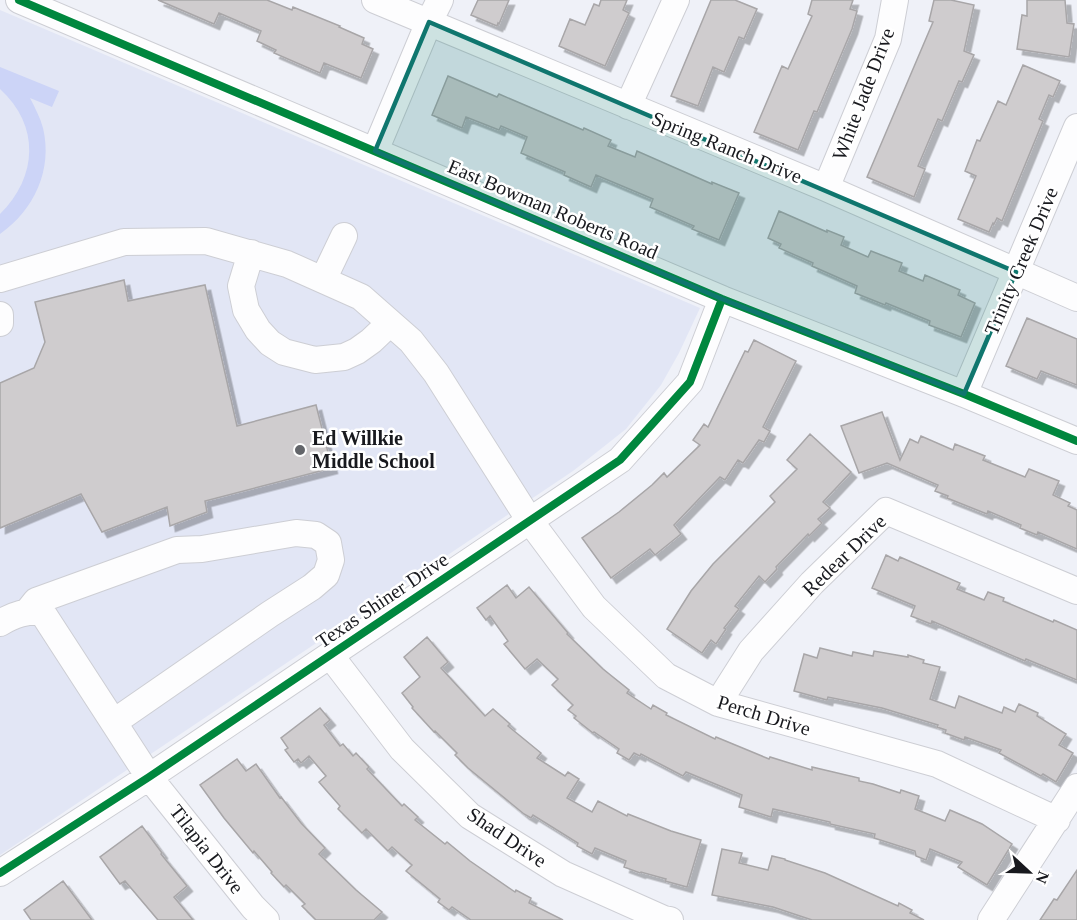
<svg xmlns="http://www.w3.org/2000/svg" width="1077" height="920" font-family="Georgia,serif">
<style>
.built{fill:#e2e6f5}
.green{fill:#ccd4f7}
.building{fill:#cfccce;stroke:#a8a6a8;stroke-width:1.5;filter:url(#shadow)}
.lines{fill:none;stroke-linecap:round;stroke-linejoin:round}
.minor-casing{stroke:#cdced4;stroke-width:28}
.minor{stroke:#fdfdfe;stroke-width:26}
.cycleway-casing{stroke:#fff;stroke-width:11}
.cycleway{stroke:#00873e;stroke-width:8}
.marked{fill:#0f766e;fill-opacity:0.2;stroke:#0f766e;stroke-width:4.5;stroke-linejoin:round}
.poi-dot{fill:#63656a;stroke:#fff;stroke-width:2}
.labels{text-anchor:middle;stroke-width:5;stroke-linejoin:round;paint-order:stroke}
.street-label{font-size:20px;fill:#18191e;stroke:#fff}
.poi-label{font-size:20px;font-weight:bold;fill:#18191e;stroke:#fff;text-anchor:start}
</style>
<defs>
<filter id="shadow"><feDropShadow dx="5.5" dy="5.5" stdDeviation="0" flood-color="#0004"/></filter>
</defs>
<rect width="100%" height="100%" fill="#eff1f8"/>
<path class="built" d="M0 10 700 308 679 353 661 385 626 429 573 471 0 855Z"/>
<path class="green" d="M0 67 59 91 52 107 30 98C35 108 40 117 43 128 53 170 34 210 0 234V214C38 177 40 125 0 89Z"/>
<path class="building" d="M158 0H267L292 10 293 7 340 26 339 27 364 38 362 44 373 49 361 78 324 63 320 73 274 53 276 50 257 41 261 31 219 13 214 24Z
M478 0H509L499 24 498 23 497 26 471 15Z
M601 0H627L623 10 629 13 605 66 559 46 570 19 585 25 594 4 599 6Z
M711 0H735L757 9 744 39 739 37 724 72 713 67 698 106 671 96Z
M812 0H853L850 9 857 11 852 29 817 112 814 111 798 150 754 132 782 66 788 69 812 16 808 14Z
M934 0H951L974 5 964 51 974 55 962 82 959 81 942 121 938 119 918 166 925 169 914 197 867 177 933 22 929 21Z
M1027 0H1065L1067 23 1074 24 1069 57 1017 49 1022 15 1027 16Z
M1023 65 1060 81 1053 97 1049 95 1039 119 1043 121 1002 221 997 218 994 224 993 223 989 232 958 219 976 176 965 171 977 140 980 141 998 101 1006 105Z
M448 76 497 97 499 94 583 130 584 128 611 140 608 146 635 157 637 151 712 184V182L739 193 719 240 692 229 694 226 650 207 653 199 596 175 591 187 564 175 565 172 521 153 527 137 501 126 499 130 466 117 462 128 432 115Z
M779 211 827 232V230L844 237 841 245 868 257 871 251 902 263 899 271 923 281 925 275 960 290 958 295 975 303 961 337 929 325 930 321 886 303 885 305 855 293 857 286 812 266 813 263 779 248 781 244 768 238Z
M124 280 128 301 205 285 237 426 316 405 332 468 205 501 207 512 170 526 167 507 102 532 81 494 0 528V383L34 368 45 342 35 302Z
M1027 318 1077 339V385L1041 371 1037 379 1006 366Z
M754 340 796 361 763 427 770 431 764 442 759 440 743 463 738 460 725 480 720 477 674 525 681 534 655 555 650 549 611 578 582 538 619 512 652 485 664 473 667 477 700 445 693 440 704 424 708 427 745 351 748 352Z
M882 412 900 460 910 439 918 443 921 436 953 450 955 444 985 456 983 460 1025 477 1029 469 1059 481 1053 495 1070 503 1068 506 1077 510V549L1038 532 1037 535 1020 528 1021 525 988 511 987 514 947 498 948 496 935 491 938 485 887 463 859 473 841 426Z
M810 434 851 472 823 502 830 508 818 519 822 523 809 536 808 534 776 567 777 569 765 582 759 576 735 606 739 609 724 628 726 629 716 644 711 640 702 653 667 629 691 591 713 564 775 502 770 496 797 469 787 460Z
M886 555 898 561 900 557 960 583 957 589 984 600 988 592 1004 598 1003 601 1053 622 1054 620 1077 630V680L1026 659 1025 661 932 621 931 624 911 616 915 606 872 588Z
M507 585 516 598 529 587 568 633 567 634 603 669 629 690 627 693 651 709 653 705 667 713 666 715 715 739 716 737 769 759 770 757 812 770V767L829 771 859 778V781L873 784 900 793 901 790 919 796 915 809 945 821 950 810 982 824 1012 844 987 885 958 867 962 862 930 849 926 860 916 856 915 851 874 838 875 834 830 824V822L773 809 771 817 739 807 742 795 686 772 683 776 641 754 640 756 634 753 629 760 617 753 619 749 594 732 593 733 574 718 576 716 568 710 573 705 552 685 558 679 537 659 525 669 504 644 508 641 490 616 486 620 477 608Z
M427 637 448 662 441 668 485 716 493 709 510 724 508 726 541 753 537 758 565 776 568 772 579 779 567 798 592 812 598 801 627 816 628 814 671 831 701 840 687 887 665 881 666 879 641 872 640 873 624 867 626 861 595 848 592 854 577 846 578 843 533 815 531 818 524 814 468 768 455 755 457 753 435 731 434 732 412 708 413 707 402 693 420 677 404 657Z
M820 648 852 656 853 652 873 656 874 651 908 657V655L924 660 923 663 940 667 930 699 955 708 959 696 1002 713 1004 707 1015 712 1019 704 1038 713 1037 716 1066 734 1059 745 1073 753 1056 782 1043 774 1041 776 999 753 1001 750 965 737 964 740 945 733 946 730 937 727 938 725 882 708 828 697 827 700 794 691 804 654 817 658Z
M320 708 330 720 324 725 340 746 343 744 353 756 356 753 369 767 367 769 402 806 404 804 418 817 415 820 445 844 447 842 470 861 515 892 516 890 531 898 529 903 563 920H471L452 907 449 910 438 902 440 899 406 871 412 865 392 847 388 851 366 829 362 833 338 809 340 806 319 782 326 776 309 756 301 763 298 759 294 762 285 750 288 748 281 738Z
M237 759 246 771 256 764 280 798 281 797 301 823 325 848 319 854 356 890 382 912 374 920H316L302 906 305 904 286 885 284 887 271 873 272 872 254 851 253 853 224 818 200 785Z
M142 826 162 853 161 854 187 886 174 897 193 920H158L125 881 120 884 100 857Z
M722 849 742 853 739 863 768 870 772 856 785 859V860L825 873 898 906 899 903 912 910 910 913 924 920H812L773 907 712 895Z
M1077 870V920H1040L1054 899 1057 900Z
M63 881 92 920H31L24 910Z"/>
<g class="lines">
<g class="minor-casing">
<path id="minor" d="M19 0 722 299 964 394 1077 441
M375 0 826 188 1077 298
M628 106 676 0
M375 151 429 22 440 0
M826 188 888 39 895 0
M251 253 241 286 246 310 258 330 270 343 284 352 315 360 344 357 357 351 371 341 390 323
M0 279 124 242 206 241 287 264 361 297 411 341 436 373 530 521 594 607 666 676 718 703 937 764 1057 820
M323 280 344 236
M0 315V323
M964 394 1077 127
M28 611 36 601 177 550 202 549 296 533 316 535 328 543 331 560 326 575 312 587 270 614 114 722
M0 623C15 614 26 611 42 612L149 777 253 907 266 920
M330 655 402 749 470 816 563 874 664 919 670 920
M718 703 751 651 812 583 886 511 1077 591
M0 873 149 777 620 460 690 382 722 299
M991 920 1077 787"/>
</g>
<use href="#minor" class="minor"/>
<g class="cycleway-casing">
<path id="cycleway" d="M19 0 722 299 964 394 1077 441
M0 873 149 777 620 460 690 382 722 299"/>
</g>
<use href="#cycleway" class="cycleway"/>
</g>
<path class="marked" d="M429 22 1016 272 964 394 722 299 375 151Z"/>
<circle class="poi-dot" cx="300" cy="450" r="6"/>
<g class="labels">
<g class="street-label">
<text transform="translate(863 94) rotate(-69)" y="7">White Jade Drive</text>
<text transform="translate(727 147) rotate(22)" y="7">Spring Ranch Drive</text>
<text transform="translate(553 209) rotate(23)" y="7">East Bowman Roberts Road</text>
<text transform="translate(1021 261) rotate(-67)" y="7">Trinity Creek Drive</text>
<text transform="translate(844 555) rotate(-44)" y="7">Redear Drive</text>
<text transform="translate(382 600) rotate(-34)" y="7">Texas Shiner Drive</text>
<text transform="translate(764 715) rotate(17)" y="7">Perch Drive</text>
<text transform="translate(507 837) rotate(34)" y="7">Shad Drive</text>
<text transform="translate(207 849) rotate(52)" y="7">Tilapia Drive</text>
</g>
<g class="poi-label">
<text x="312" y="445">Ed Willkie<tspan x="312" dy="23">Middle School</tspan></text>
</g>
</g>
<g transform="translate(1029 872) rotate(112)" stroke="#ffffff" stroke-width="4.5" paint-order="stroke">
<path d="M0-4.5L10 22L0 15L-10 22Z" fill="#18191e"/>
<text y="-9" font-size="16" font-weight="bold" text-anchor="middle" fill="#18191e">N</text>
</g>
</svg>
